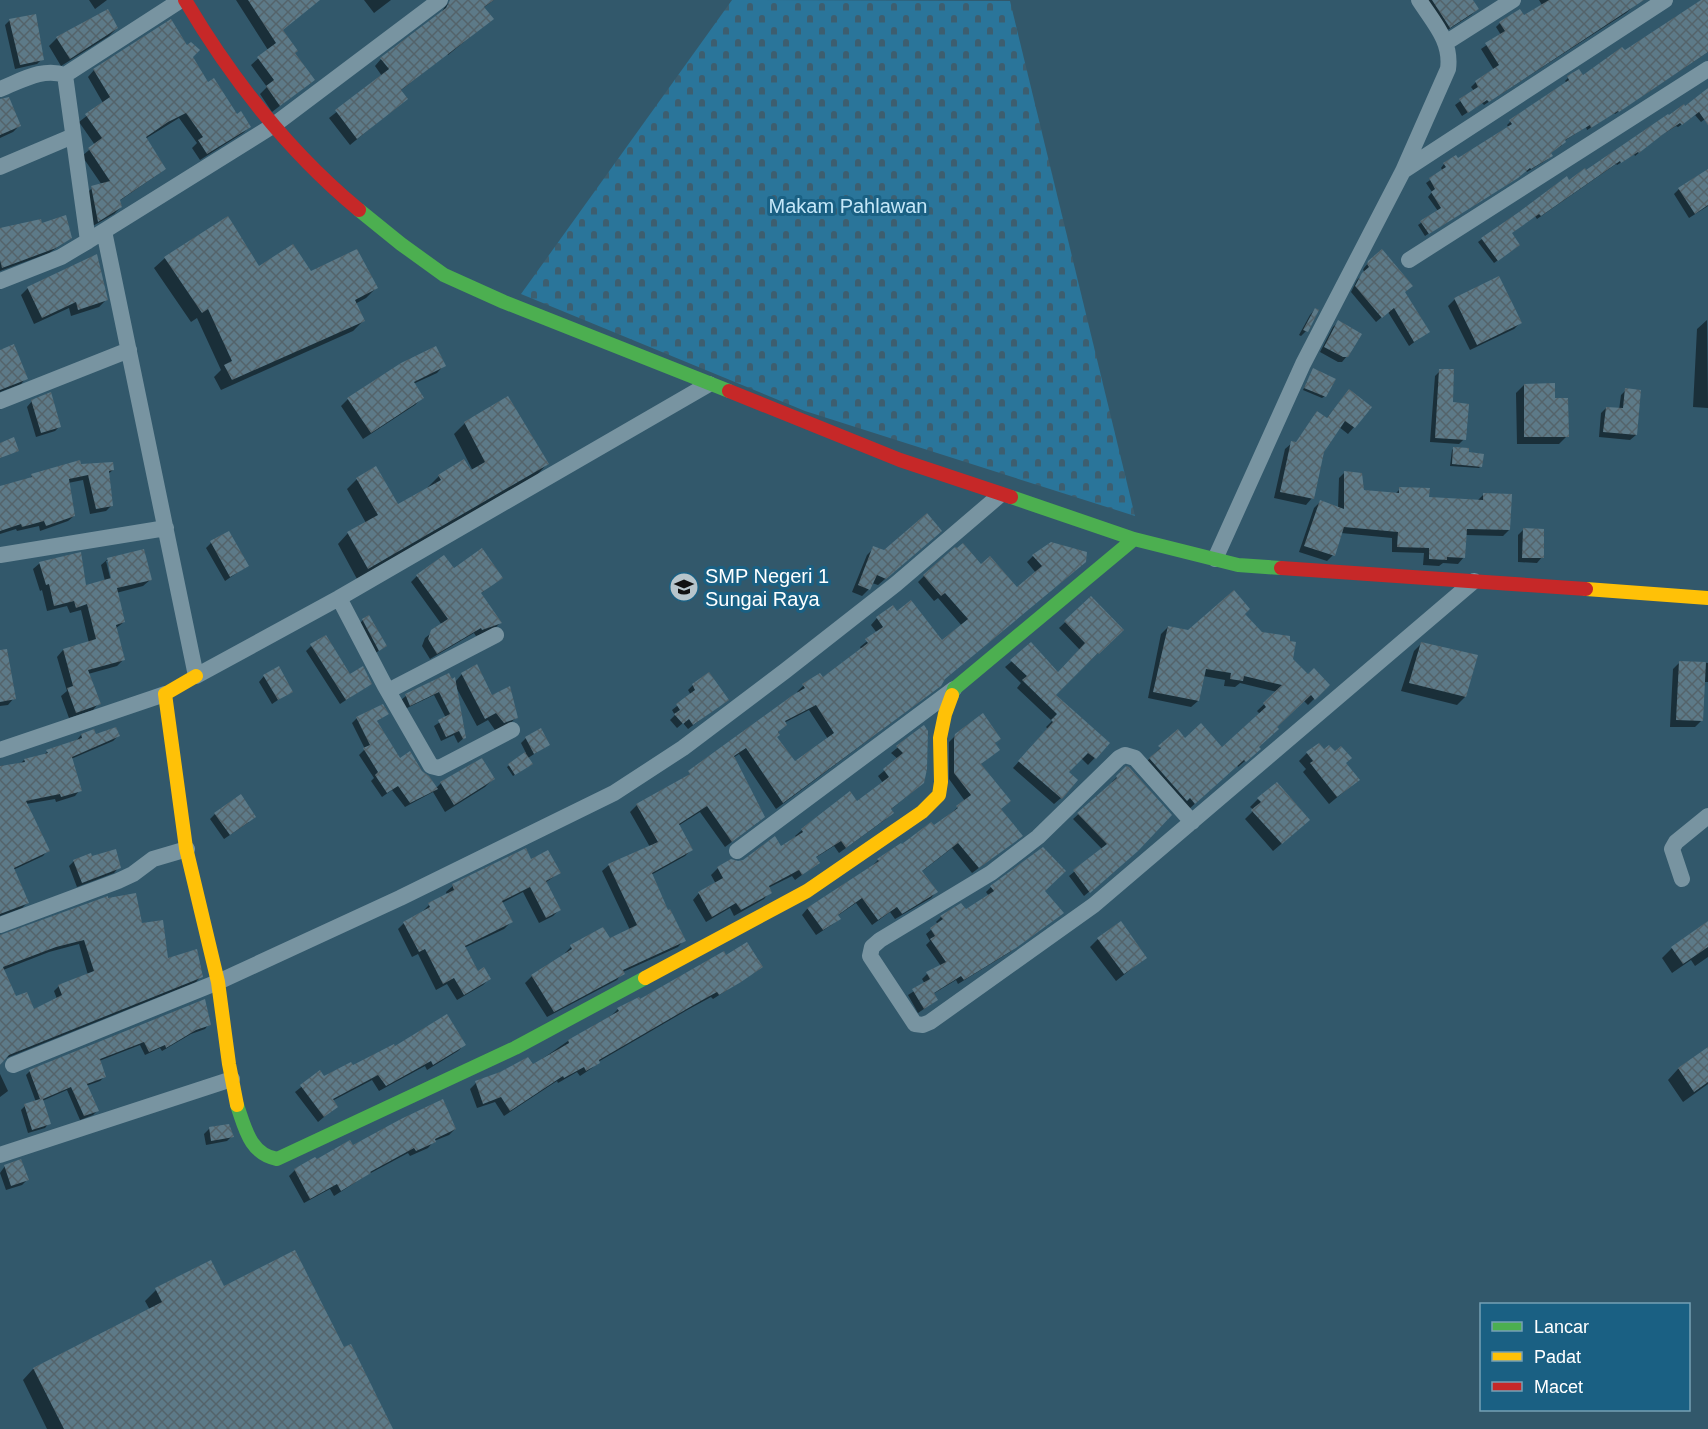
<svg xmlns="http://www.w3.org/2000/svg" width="1708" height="1429" font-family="Helvetica,sans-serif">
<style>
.cemetery{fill:url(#cemetery-stones)}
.shadow{fill:#0007;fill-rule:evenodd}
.building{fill:url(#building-cross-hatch);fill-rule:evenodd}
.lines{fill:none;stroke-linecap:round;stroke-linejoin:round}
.street{stroke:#7894a1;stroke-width:16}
.fast{stroke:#4caf50;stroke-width:14}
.slow{stroke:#ffc107;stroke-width:14}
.jam{stroke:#c62828;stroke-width:14}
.labels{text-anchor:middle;stroke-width:6;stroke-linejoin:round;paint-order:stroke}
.park-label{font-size:20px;fill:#c4e7f8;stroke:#1a6083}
.poi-label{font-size:20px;fill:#fff;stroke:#1a6083;text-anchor:start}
</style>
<defs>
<pattern id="cemetery-stones" width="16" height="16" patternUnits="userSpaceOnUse" patternTransform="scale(1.5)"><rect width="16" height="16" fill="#2a759a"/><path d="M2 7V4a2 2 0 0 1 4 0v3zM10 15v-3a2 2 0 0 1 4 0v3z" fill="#3d5e6f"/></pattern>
<pattern id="building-cross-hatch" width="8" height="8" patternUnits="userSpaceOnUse" patternTransform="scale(1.5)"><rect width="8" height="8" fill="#5d7a88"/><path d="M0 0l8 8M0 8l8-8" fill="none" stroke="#54636a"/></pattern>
</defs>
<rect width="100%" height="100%" fill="#32586b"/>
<path class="cemetery" d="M732 0 1010 1 1135 516 805 411 521 294Z"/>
<path class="shadow" d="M89 0H107L95 9Z
M236 0H310L282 30 294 53 313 80 272 112 260 94 267 87 251 65 268 50Z
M364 0H391L374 13Z
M451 0H494L483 8 492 19 448 55 447 54 400 91 406 99 350 145 329 118 382 76 375 66 381 59 441 14 444 8Z
M1421 0H1472L1477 9 1471 15 1443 33Z
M1539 0H1641L1626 13 1484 105 1482 103 1462 116 1455 105 1474 91 1471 87 1476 82 1494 70 1481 49 1501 35 1496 27 1500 23 1523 17 1542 5Z
M1702 0H1708V52L1615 114 1614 113 1587 130 1586 127 1564 141 1561 146 1549 153 1548 159 1527 172 1526 170 1425 236 1418 225 1438 211 1428 197 1432 192 1426 183 1443 171 1441 168 1444 164 1457 160 1509 128 1507 125 1510 122 1567 83 1565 81 1568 78 1583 77 1624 52Z
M10 20 42 59 37 64 15 69 5 25Z
M117 28 109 36 61 66 49 46 57 38Z
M191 57 207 84 249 127 243 133 200 160 192 148 197 143 179 118 145 139 164 169 157 175 119 201 121 207 114 214 91 227 85 195 92 188 102 185 82 156 95 145 79 122 103 103 88 77 94 70Z
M1708 91V117L1701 122 1695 115 1678 127 1676 126 1657 138 1635 156 1634 154 1617 165 1616 164 1537 219 1535 216 1510 234 1515 248 1494 263 1478 242 1482 239Z
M0 100 19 126 13 132 0 138Z
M1708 179V206L1689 218 1674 194 1679 189Z
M41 224 71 238 49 253 0 271V229Z
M165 258 310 273 376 288 366 298 355 304 363 321 353 331 221 390 214 377 221 370 197 318 191 322 154 268Z
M1369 262 1404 292 1428 332 1409 346 1388 312 1376 322 1351 292 1357 280 1365 272 1363 270 1364 268Z
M28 288 106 300 99 307 71 316 69 308 34 324 21 295Z
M1455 299 1520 323 1514 329 1470 350 1448 306Z
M1315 309 1306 331 1301 336 1299 335 1310 315Z
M1707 320 1708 408 1693 407 1697 329Z
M1338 322 1347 356 1342 362H1338L1320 352 1333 327Z
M0 352 26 378 21 384 0 392Z
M444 365 437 373 413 384 422 398 415 405 363 439 341 406 348 399Z
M1313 370 1325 396 1322 398 1303 390Z
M1440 371 1464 439 1459 444 1430 442 1435 376Z
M1524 385 1554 400 1567 436 1559 444H1517L1516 393Z
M1626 390 1636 435 1630 440 1599 437 1601 413 1606 408 1619 410 1621 395Z
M1343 398 1354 427 1348 434 1339 427 1322 452 1312 498 1306 505 1274 498 1285 449 1292 443 1295 444 1317 413 1326 419Z
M32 401 60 426 55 431 36 437 27 407Z
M465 423 547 464 537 475 357 579 338 544 348 533 366 523 347 489 357 479 397 506 429 489 428 487 439 476 470 472 473 471 454 434Z
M1454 448 1467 454 1481 466 1479 468 1450 466 1452 450Z
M79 466 113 470 108 474 111 506 106 511 90 514 83 480 68 483 74 516 68 521 40 531 39 526 17 531 16 529 0 534V487L28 480 32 476Z
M1345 472 1362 491 1394 495 1400 489 1428 498 1477 501 1484 494 1509 530 1503 536 1465 535 1464 557 1458 564 1443 563 1439 566 1423 565 1424 553 1392 552V538L1341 533 1333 555 1327 561 1299 552 1314 508 1320 502 1338 508 1339 478Z
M1523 530 1542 557 1537 563 1518 562V535Z
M933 538 878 585 872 583 869 589 862 596 852 592 867 555 874 548 884 552Z
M211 543 247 566 225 581 206 548Z
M1085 553 943 680 932 692 776 809 739 754 733 758 757 823 725 847 700 812 678 826 691 850 685 856 651 875 667 912 684 940 678 947 623 972 617 980 547 1017 525 983 532 976 566 955 565 953 571 947 609 940 630 930 602 871 609 865 650 847 630 812 637 805 683 779 798 694 797 692 803 686 819 675 822 680 861 649 860 647 877 633 871 625 877 618 897 613 942 642 962 626 938 598 934 601 918 582 924 576 981 566 1017 589 1036 573 1027 562 1033 556ZM809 710 828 739 795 764 775 738 784 723Z
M108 559 150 580 143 586 116 593 124 622 115 629 123 660 117 666 88 674 99 703 93 710 69 718 61 696 67 691 57 657 63 650 89 643 81 610 70 613 67 606 47 611 42 590 40 591 33 569 40 563 85 586 105 581 101 565ZM106 561H109L115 585H112Z
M453 570 501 578 480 594 500 623 494 629 476 636 474 633 430 659 422 646 425 638 442 625 411 582 417 576Z
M1091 598 1122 630 1054 695 1108 744 1088 765 1081 758 1067 772 1061 798 1054 804 1013 768 1048 729 1046 727 1052 721 1017 688 1021 683 1005 667 1031 645 1058 674 1080 650 1059 628Z
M1243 614 1308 676 1328 685 1308 705 1303 700 1275 727 1252 755 1238 767 1237 765 1188 810 1143 765 1178 731 1185 740 1222 749 1261 715 1257 711 1277 692 1240 683 1235 687 1224 686 1225 680 1203 676 1198 701 1191 707 1148 698 1161 634 1168 627 1188 631Z
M363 620 385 646 373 655 358 625Z
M1422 643 1465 697 1457 705 1401 691 1414 651Z
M311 646 349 676 370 684 340 704 306 651Z
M1708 656V682H1704L1702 720 1695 727H1670L1673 669 1680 662 1708 663Z
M0 669 14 698 8 705 0 706Z
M462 674 517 717 508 725 495 730 488 720 477 726 456 687 464 738 458 743 454 735 441 741 434 726 446 718 434 695 405 709 401 700 406 696 452 681 455 682Z
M709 674 727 700 688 729 683 723 677 728 670 720 675 715 672 710 691 695 688 690 693 685Z
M264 676 291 691 272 704 259 682Z
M387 714 376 722 399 760 421 772 436 788 441 783 481 760 493 779 485 787 445 812 433 792 405 807 392 790 382 797 371 781 374 778 359 755 365 749 352 723 357 718Z
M923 727V783L890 810 886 819 839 853 834 846 815 858 818 863 795 880 792 876 768 888 770 892 764 899 734 916 730 908 706 922 693 900 699 893 716 884 711 875 718 868 731 861 738 863 780 849 797 838 795 836 802 830 856 803 883 783 878 776 898 759 891 753Z
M81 735 118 736 113 741 71 759 80 790 75 796 56 802 55 799 26 804 48 850 43 856 13 870 27 903 22 908 0 916V766L20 764 24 760 43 756 47 752 76 741Z
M956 735 999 739 994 744 998 750 980 765 1015 841 972 873 952 848 921 872 936 892 931 898 895 919 890 912 872 925 856 903 837 916 839 919 833 924 816 935 802 915 807 909 872 866 878 860 934 828 965 801 949 779V742Z
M526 738 548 745 528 758 529 765 513 776 507 767 526 753 521 743Z
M1324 751 1344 763 1358 780 1329 804 1303 772 1306 769 1299 761 1307 753Z
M1126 768 1131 856 1084 896 1069 876 1102 849 1073 819 1113 783 1112 782Z
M1258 799 1300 828 1273 851 1245 819 1254 810 1250 807Z
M215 814 249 822 224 839 210 819Z
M525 850 530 861 559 873 545 883 559 910 553 916 539 923 523 892 502 903 511 922 504 929 464 948 477 973 489 979 483 985 457 1000 447 984 436 990 418 954 412 957 398 929 404 923 423 913V911L429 905 447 895 446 892 453 886Z
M91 858 119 867 114 873 77 887 69 866 74 861Z
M991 887 1043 891 1062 913 1010 952 958 984 956 980 933 994 937 1000 918 1013 908 995 925 984 922 979 927 974 941 966 926 945 930 941 926 934 938 924 936 922 941 917 965 911 989 896 986 892Z
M1708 922V957L1695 966 1691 960 1672 973 1662 958 1672 948Z
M141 925 167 960 201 976 196 982 4 1059 0 1065V936ZM79 944 88 975 59 986 54 991 57 999 33 1011 15 998 3 970 49 952Z
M1098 939 1145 958 1116 981 1090 947Z
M725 957 755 972 713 999 711 997 689 1009 598 1062 592 1068 580 1076 577 1072 558 1083 557 1081 504 1116 495 1102 477 1108 470 1089 476 1083 532 1066 568 1041 612 1015 618 1009 640 1001Z
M209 1024 205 1029 191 1034 162 1051 160 1048 145 1055 140 1045 99 1061 105 1076 100 1081 86 1086 97 1111 93 1115 80 1120 67 1090 42 1101 49 1123 45 1128 28 1133 21 1110 25 1106 36 1102 26 1075 30 1071Z
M464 1045 458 1051 427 1070 425 1066 379 1091 372 1080 332 1101 336 1107 318 1122 295 1092 320 1072 324 1078 395 1048Z
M1708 1048V1084L1683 1102 1668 1080 1678 1069Z
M0 1074 8 1091 0 1097Z
M209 1129 232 1136 227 1141 206 1145 204 1134Z
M455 1129 449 1135 434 1141 428 1148 410 1156 408 1153 367 1175 334 1196 330 1189 304 1203 289 1176 295 1170 353 1147Z
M5 1166 27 1180 22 1185 6 1190 0 1173Z
M156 1290 344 1349 392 1429H47L23 1380 33 1369 150 1310 145 1301Z"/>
<path class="building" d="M248 0H320L283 30 298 51 295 53 315 80 280 106 266 86 274 80 257 57 276 43Z
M450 0H494L484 7 494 19 401 90 408 99 357 139 335 110 389 69 380 58 446 8Z
M1432 0H1473L1479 9 1450 28Z
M1549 0H1644L1489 102 1487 100 1468 113 1459 99 1478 87 1475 81 1499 65 1485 43 1505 31 1499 22 1520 9 1524 15Z
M1701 0H1708V52L1619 112 1618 111 1591 128 1590 125 1565 140 1566 142 1551 153 1553 156 1531 169 1530 168 1518 178 1429 234 1420 221 1441 208 1431 192 1435 189 1429 178 1446 167 1443 163 1456 155 1458 158 1512 124 1509 120 1569 80 1567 76 1579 69 1583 75 1622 47 1625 50Z
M108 9 118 28 70 59 56 37Z
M36 14 44 60 20 65 9 19Z
M171 19 187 45 191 42 200 50 193 57 208 82 214 78 237 114 241 111 251 127 207 154 198 140 203 137 186 113 168 122 146 137 166 169 120 200 122 207 98 222 91 186 110 181 88 148 102 138 85 114 110 97 93 69Z
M1708 88V125L1699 112 1682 125 1680 123 1662 135 1639 153 1638 152 1621 163 1620 161 1541 216 1539 214 1512 233 1520 245 1498 261 1481 238 1519 212 1567 176 1569 180 1585 168 1586 170 1668 114 1669 115 1684 104 1685 106Z
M9 97 21 126 0 135V99Z
M1708 169V205L1695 214 1678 188Z
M66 215 72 238 56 248 2 268 0 260V228L41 219 42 223Z
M228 216 259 266 293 244 311 271 357 249 378 288 355 300 365 321 232 380 224 365 232 361 208 309 202 313 164 257Z
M1382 249 1413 286 1405 292 1430 332 1414 342 1394 308 1382 318 1355 286 1362 273 1369 267 1367 264 1368 261Z
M97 254 108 300 78 310 76 302 42 318 27 287Z
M1499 276 1522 323 1477 345 1454 298Z
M1315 308 1319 310 1308 332 1303 330Z
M1338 320 1362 334 1348 357H1343L1324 347Z
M14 344 28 379 0 390V350Z
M436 346 446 366 414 382 424 398 371 433 347 398 401 363Z
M1313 368 1336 379 1326 397 1304 388Z
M1439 369H1454L1453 402 1469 404 1466 440 1435 438Z
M1555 383V398H1568L1569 437H1524V384Z
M1625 388 1641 390 1637 435 1603 432 1606 407 1623 408Z
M1349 389 1372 407 1355 428 1345 421 1324 452 1314 499 1280 492 1291 441 1296 442 1317 411 1327 418Z
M51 392 61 427 41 433 31 400Z
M508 396 549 464 368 569 347 532 378 515 356 478 376 466 398 504 441 480 438 475 464 459 471 470 485 462 464 422Z
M14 437 19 451 0 458V443Z
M1453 447 1469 448V452L1484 454 1482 467 1452 464Z
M80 460 81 464 113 462 114 470 109 471 113 506 96 509 88 475 69 479 75 516 46 526 44 521 22 527 21 524 0 531V486L32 477 31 474Z
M1344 471 1362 473 1364 490 1399 493V487L1430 488 1429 497 1483 500V493L1512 494 1510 530 1467 529 1465 558 1447 557V560L1429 559V548L1397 547 1398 532 1344 527 1335 556 1304 546 1320 500 1344 509Z
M927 513 942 531 886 579 877 575 870 590 858 585 873 546 884 550Z
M1523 528 1544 529V558H1522Z
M229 531 249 566 230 577 210 541Z
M1051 542 1087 552 1086 562 945 679 941 686 783 803 746 748 734 756 765 817 732 842 707 806 679 824 693 850 652 873 668 910 670 909 686 941 623 970 625 974 554 1012 531 975 572 949 570 945 603 927 610 938 637 925 608 864 658 842 636 804 690 774 688 771 793 695 805 688 802 684 820 673 823 677 868 643 865 639 883 627 876 617 893 605 897 611 911 600 942 640 968 619 945 593 941 596 923 575 955 547 957 548 963 543 981 564 990 556 1017 587 1042 566 1032 555ZM816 705 834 733 795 761 777 737 780 735 778 732 787 725 785 721Z
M482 548 503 578 481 593 502 623 482 630 481 628 437 654 428 639 431 630 448 619 416 575 444 555 454 568Z
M144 549 152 580 117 588 125 622 116 625 125 660 88 670 101 704 76 713 67 688 73 686 63 649 96 639 87 604 76 608 74 601 54 606 49 584 46 585 39 562 81 552 86 585 111 578 107 558Z
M1234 590 1250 609 1245 614 1262 632 1290 636V641L1296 642 1293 659 1308 674 1314 668 1330 685 1315 700 1311 695 1277 727 1279 729 1259 747 1261 749 1246 762 1244 760 1195 804 1190 798 1187 801 1149 758 1161 748 1158 746 1178 729 1185 738 1201 723 1222 747 1266 707 1263 703 1282 685 1244 676 1243 681 1230 679 1231 673 1206 669 1199 701 1153 692 1168 626 1188 630Z
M1091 596 1124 630 1099 654 1098 653 1056 695 1110 743 1096 759 1088 753 1069 772 1078 780 1062 799 1018 761 1053 722 1051 720 1057 714 1022 680 1027 676 1010 660 1031 642 1058 672 1085 643 1064 621Z
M369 615 387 646 379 651 362 619Z
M326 635 350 674 363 666 372 684 346 700 310 644Z
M1421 642 1478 655 1466 697 1409 683Z
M7 649 16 699 0 702V650Z
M1679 661 1706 662 1703 721 1676 720Z
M477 664 492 695 510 686 518 718 504 723 496 713 485 719 461 673Z
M279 666 293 692 278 700 263 675Z
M709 672 729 700 693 725 689 719 683 724 674 714 680 710 676 704 695 690 692 684Z
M449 673 452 679 455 677 466 738 463 739 459 731 446 737 438 720 450 714 439 692 410 706 405 694Z
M383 704 389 714 377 721 400 758 410 751 422 771 429 776 438 789 410 803 398 786 387 793 375 775 378 772 363 748 370 745 356 717Z
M983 713 1001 739 995 743 1000 750 981 764 1011 801 1001 809 1023 836 979 868 958 843 922 871 938 892 902 914 897 907 878 920 862 898 838 915 841 919 823 930 807 908 879 861 877 859 901 843 902 844 931 822 934 825 958 808 956 806 971 795 954 773V739L955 734Z
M924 725 928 731 927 769 924 783 891 809 894 813 846 848 841 841 816 857 820 863 802 875 799 870 769 886 772 893 741 910 736 903 712 917 698 892 723 878 717 867 731 859 738 861 743 860 775 836 781 846 803 832 801 829 850 791 857 801 889 777 883 769 903 753 896 746Z
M116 727 120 736 72 757 82 791 61 797 60 794 26 801 50 851 14 868 29 903 0 914V766L25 762 24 759 48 753 46 750 82 738 81 734 94 729 96 734Z
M541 728 550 745 534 754 525 737Z
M1319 743 1324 749 1329 745 1335 751 1341 746 1352 758 1346 763 1360 780 1337 797 1310 763 1313 761 1306 752Z
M525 752 533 764 515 775 508 764Z
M482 758 495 779 454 805 440 782Z
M1126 766 1129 767 1172 815 1138 851 1090 893 1073 870 1107 844 1077 813 1117 778 1116 776Z
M1277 782 1310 820 1282 844 1251 810 1261 802 1257 798Z
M241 794 256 817 230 835 214 813Z
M1043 847 1066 871 1045 891 1064 913 1016 948 964 980 961 976 934 993 938 1000 924 1009 912 989 930 979 926 972 946 962 930 939 935 936 930 928 943 919 940 916 961 903 966 909 994 891 990 886Z
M526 848 531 859 548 850 561 873 546 881 561 910 546 918 530 887 502 901 513 922 465 946 478 971 484 967 491 979 464 995 454 978 443 984 425 949 419 952 403 922 430 907 428 903 454 890 452 884Z
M116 849 121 868 82 883 73 860 91 853 92 856Z
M136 893 142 923 163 920 168 958 197 949 203 977 9 1055 0 1065V935L108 896V898ZM84 940 94 971 58 985 62 995 34 1009 27 992 16 996 3 967 56 947Z
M1121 921 1147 958 1124 974 1097 938Z
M1708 921V947L1683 964 1671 947Z
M747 942 763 967 741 982 719 995 717 992 697 1003 599 1060 600 1063 586 1071 584 1067 564 1078 563 1076 510 1111 501 1097 483 1104 475 1081 500 1072 528 1057 533 1064 569 1043 568 1040 619 1011 617 1008 639 997 640 999 724 951 726 955Z
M205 999 211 1025 196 1030 166 1048 165 1045 149 1052 144 1042 100 1059 106 1077 87 1084 99 1111 84 1116 71 1087 43 1099 51 1124 32 1130 24 1104 40 1099 29 1070Z
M447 1014 466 1045 433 1065 431 1061 386 1086 378 1075 333 1099 338 1107 324 1117 300 1085 320 1070 324 1076 351 1062 353 1065 394 1044 395 1046Z
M1708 1047V1082L1694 1092 1678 1068Z
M443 1099 456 1129 435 1139 436 1142 416 1151 414 1148 370 1172 371 1173 341 1191 337 1184 310 1199 294 1169 315 1157 317 1159 350 1140 353 1145 401 1119Z
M229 1124 234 1137 211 1141 209 1127Z
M21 1159 29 1180 11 1186 4 1165Z
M295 1250 344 1347 351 1344 393 1429H64L33 1368 162 1302 155 1288 211 1260 224 1286Z"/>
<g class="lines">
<path class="street" d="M1447 42 1513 0
M65 75 88 241 104 231 196 676 339 598 709 384
M0 89C21 81 42 67 65 75L181 0
M0 167 73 136
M1403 171 1665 0
M104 231 274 125 440 0
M1409 260 1708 69
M0 281 61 257 88 241
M0 401 129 350
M0 555 166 528
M1215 559 1303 364 1403 171 1448 69C1452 41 1433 22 1419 0
M339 598 385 686 431 766 439 768 512 730
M388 691 496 635
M0 750 165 694
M1192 822 1135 758 1125 755 1119 758 1038 837 991 873 880 940 872 947 870 956 915 1024 923 1025 930 1022 1094 905 1474 581
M737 851 954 689
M1682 879 1672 849 1676 842 1708 816
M0 925 118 881 133 874 153 859 187 849
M13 1065 218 982 400 898 614 793 683 748 785 671 896 584 1000 495
M0 1155 232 1079"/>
<path class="fast" d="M359 210 401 244 444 275 504 302 729 391
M1011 497 1134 539 1238 565 1281 568
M952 695 954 689 1134 539
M237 1105C245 1128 250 1154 277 1159L515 1048 645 978"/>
<path class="slow" d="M1586 589 1708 598
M196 676 165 694 186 848 218 982 229 1064 237 1105
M645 978 807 891 922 812 939 795 941 782 940 738 945 714 952 695"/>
<path class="jam" d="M185 0C231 78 289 152 359 210
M729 391 900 460 1011 497
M1281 568 1586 589"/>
</g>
<defs>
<g id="school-disc" transform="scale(1.5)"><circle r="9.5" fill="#b7c5cb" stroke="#1a6083"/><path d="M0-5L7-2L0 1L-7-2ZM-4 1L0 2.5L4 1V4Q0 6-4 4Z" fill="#111"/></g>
</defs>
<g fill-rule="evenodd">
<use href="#school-disc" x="684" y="587"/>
</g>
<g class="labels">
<g class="park-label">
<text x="848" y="213">Makam Pahlawan</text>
</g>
<g class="poi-label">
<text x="705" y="583">SMP Negeri 1<tspan x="705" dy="23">Sungai Raya</tspan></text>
</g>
</g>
<rect x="1480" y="1303" width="210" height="108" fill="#1a6083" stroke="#76a0b5" stroke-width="1.5"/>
<rect x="1492" y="1322" width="30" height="9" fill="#4caf50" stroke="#76a0b5" stroke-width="1.5"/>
<text x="1534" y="1333" font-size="18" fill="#ffffff">Lancar</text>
<rect x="1492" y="1352" width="30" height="9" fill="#ffc107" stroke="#76a0b5" stroke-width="1.5"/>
<text x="1534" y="1363" font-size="18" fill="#ffffff">Padat</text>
<rect x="1492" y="1382" width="30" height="9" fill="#c62828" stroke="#76a0b5" stroke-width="1.5"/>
<text x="1534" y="1393" font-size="18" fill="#ffffff">Macet</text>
</svg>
